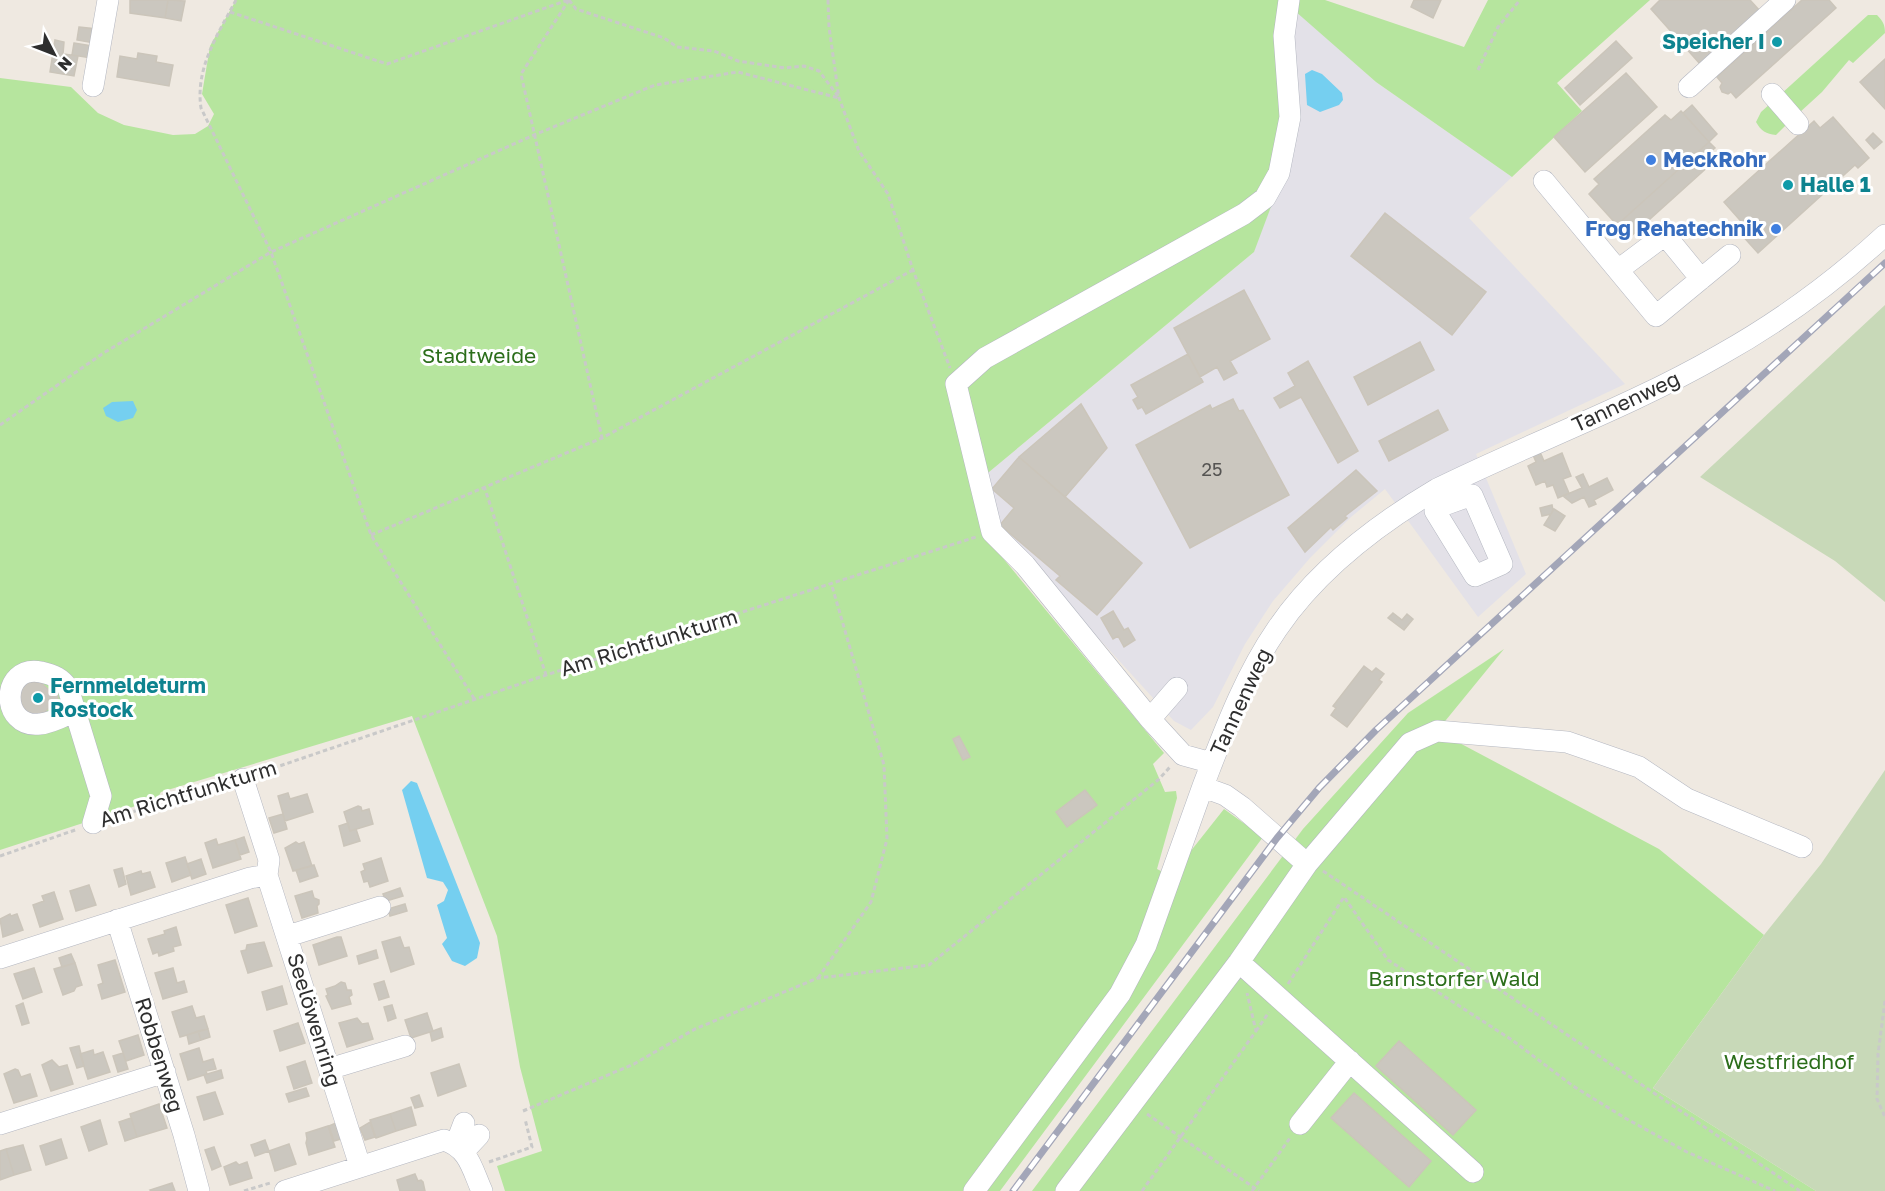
<svg xmlns="http://www.w3.org/2000/svg" width="1885" height="1191" font-family="'Golos Text',sans-serif">
<style>
.industrial{fill:#e3e1e8}
.green{fill:#b6e59e}
.cemetery{fill:#c8d9b8}
.water{fill:#75cff0}
.building{fill:#cbc7bf;stroke:#cbc5ba;stroke-width:1.5}
.lines{fill:none;stroke-linecap:round;stroke-linejoin:round}
.minor-casing{stroke:#b4b7c1;stroke-width:22}
.path{stroke:#c9c9c9;stroke-width:3;stroke-dasharray:4.5 3;stroke-linecap:butt}
.minor{stroke:#fff;stroke-width:21}
.rail-casing{stroke:#a3a6b8;stroke-width:7}
.rail{stroke:#fff;stroke-width:4.5;stroke-dasharray:14;stroke-linecap:butt}
.culture-dot{fill:#0f9aa8;stroke:#fff;stroke-width:2}
.shop-dot{fill:#3f7fe0;stroke:#fff;stroke-width:2}
.labels{text-anchor:middle;stroke-width:6;stroke-linejoin:round;paint-order:stroke}
.number-label{font-size:18px;fill:#555452}
.culture-label{font-size:21px;font-weight:bold;fill:#0d838f;stroke:#fff;text-anchor:start}
.shop-label{font-size:21px;font-weight:bold;fill:#366cbe;stroke:#fff;text-anchor:start}
.park-label{font-size:21px;fill:#2c6e1b;stroke:#fff}
.street-label{font-size:21px;fill:#2e2e2e;stroke:#fff}
</style>
<rect width="100%" height="100%" fill="#efe9e1"/>
<path class="industrial" d="M1295 10 1376 82 1512 177 1469 218 1625 384 1476 454 1526 574 1478 617 1385 489 1351 517 1310 558 1273 601 1245 644 1213 707 1191 730 1174 721 990 519 983 477 1254 252 1292 52Z"/>
<path class="green" d="M236 0H1325L1464 47 1488 0H1650L1557 83 1582 111 1512 177 1376 82 1295 11 1275 196 1254 252 983 477 992 532 1002 557 1164 753 1153 764 1165 792 1176 791 1177 798 1157 869 1171 876 1224 809 1263 837 1000 1191H505L497 1166 542 1151 520 1067 497 936 412 716 161 792 157 799 0 850V78L71 87 98 113 124 125 173 135 195 134 208 126 214 114 202 94 210 46Z
M1868 15H1877C1883 21 1885 25 1885 33L1853 63 1849 60 1822 92 1799 113 1781 94Z
M1771 103 1789 122 1776 135C1766 134 1761 131 1756 122L1761 112Z
M1504 649 1437 731 1659 849 1764 935 1653 1088 1816 1191H1032L1303 829 1408 713Z"/>
<path class="cemetery" d="M1885 305V602L1835 561 1700 477Z
M1885 770V1191H1816L1653 1088 1764 935 1821 864Z"/>
<path class="water" d="M1312 70 1322 74 1342 93 1343 100 1339 105 1320 112 1307 105 1305 74Z
M133 401 137 410 133 418 118 422 106 416 103 408 112 402Z
M411 781 417 783 480 943 477 958 465 966 452 961 442 944 447 938 437 905 444 901 448 890 443 882 427 878 402 790Z"/>
<path class="building" d="M130 0H168L165 18 130 13Z
M168 0 185 1 181 21 165 18Z
M1414 0H1441L1433 18 1411 7Z
M1660 0H1750L1760 11 1700 64 1651 9Z
M1802 0H1829L1836 8 1736 98 1731 92 1728 94 1722 92 1720 87 1722 83 1717 77Z
M79 27 97 29 94 43 77 40Z
M55 40 64 42 63 54 78 56 74 76 50 72Z
M1616 41 1632 58 1580 105 1565 88Z
M74 43 93 46 91 58 72 55Z
M138 53 157 56 156 62 173 65 169 86 117 77 120 56 137 59Z
M1885 59V109L1860 82Z
M1626 73 1657 107 1585 172 1554 137Z
M1692 105 1717 134 1709 142 1683 113Z
M1681 111 1709 142 1617 225 1589 194 1599 184 1594 179 1665 115 1671 120Z
M1833 117 1869 158 1858 168 1855 165 1758 253 1740 233 1746 227 1724 202 1814 121 1820 128Z
M1873 133 1882 142 1874 149 1866 140Z
M1709 142 1715 148 1704 157 1711 164 1629 238 1617 225Z
M1385 213 1486 292 1452 335 1351 256Z
M1244 290 1270 339 1230 361 1237 373 1224 380 1217 367 1200 377 1174 328Z
M1420 342 1434 370 1368 405 1354 377Z
M1188 354 1203 382 1146 414 1142 407 1138 409 1133 400 1138 397 1131 385Z
M1308 361 1358 451 1338 463 1301 397 1280 408 1274 398 1295 386 1288 373Z
M1233 399 1239 411 1243 410 1289 495 1190 548 1136 445 1210 405 1212 409Z
M1081 404 1107 448 1065 497 1019 457Z
M1438 410 1448 430 1389 461 1379 441Z
M1540 452 1544 461 1562 453 1571 476 1563 479 1569 493 1558 498 1553 485 1547 487 1545 481 1536 485 1528 466 1536 462 1533 455Z
M1019 457 1142 563 1097 615 1056 580 1060 576 1000 525 1014 508 992 489Z
M1356 470 1377 491 1345 516 1347 518 1333 530 1331 527 1305 552 1288 528Z
M1583 474 1589 487 1607 478 1613 490 1594 500 1596 504 1589 507 1584 497 1572 503 1563 496 1582 488 1576 477Z
M1552 505 1553 510 1551 514 1542 516 1540 508Z
M1554 509 1565 516 1555 531 1544 525Z
M1113 611 1124 630 1128 628 1135 640 1124 647 1118 636 1113 639 1101 618Z
M1393 613 1402 620 1407 614 1413 619 1404 630 1388 618Z
M1364 666 1372 672 1376 668 1384 674 1379 680 1382 682 1347 727 1331 715 1336 708 1333 706Z
M31 682 41 683 49 690H57L58 700 55 708H49L42 714H28L18 697 24 685Z
M959 736 970 757 963 760 953 739Z
M1085 790 1097 805 1067 827 1056 812Z
M288 793 290 799 307 794 313 812 285 821 278 796Z
M358 806 361 807 362 811 369 809 373 824 350 831 344 812Z
M283 814 287 829 274 833 269 818Z
M348 823 350 831 356 829 360 841 344 846 339 826Z
M244 837 249 852 240 855 235 840Z
M216 839 218 845 235 840 241 859 213 868 205 843Z
M296 842 299 844 304 842 312 866 293 871 285 848Z
M185 857 191 875 172 882 166 863Z
M381 858 388 881 370 887 368 881 364 882 361 872 365 870 363 864Z
M201 859 206 874 192 879 187 864Z
M314 865 318 876 300 882 296 870Z
M122 868 126 884 119 887 114 870Z
M141 871 142 874 150 872 155 887 131 895 126 876Z
M89 885 96 905 76 911 70 891Z
M400 888 403 896 386 901 383 894Z
M312 891 314 898 319 900V904L317 906 318 913 302 918 295 896Z
M54 892 63 919 40 927 33 905 44 901 42 896Z
M248 898 257 926 235 933 226 905Z
M405 904 407 911 390 916 388 909Z
M10 914 11 916 17 914 23 930 3 937 0 919Z
M176 927 181 945 173 947 174 951 159 956 158 952 153 954 148 939 165 934 164 931Z
M337 937H341L347 956 319 965 313 945Z
M400 937 404 948 409 947 414 964 391 972 382 942Z
M264 942 272 966 248 973 241 951 246 950 247 945Z
M376 950 378 958 359 964 357 956Z
M71 954 75 963 62 967 59 958Z
M115 960 125 992 102 999 98 985 103 983 98 965Z
M75 963 82 985 76 987 74 991 63 995 54 969Z
M34 968 42 992 23 999 14 974Z
M173 968 177 983 184 981 187 992 163 999 155 973Z
M384 981 389 997 379 1000 374 984Z
M341 982 345 983 347 990H351L352 995 349 997 351 1004 332 1009 326 996 328 995 326 989 335 986Z
M282 986 287 1004 267 1010 262 992Z
M23 1003 29 1023 22 1025 16 1006Z
M392 1005 396 1018 388 1021 384 1007Z
M192 1006 196 1018 204 1016 208 1029 180 1037 172 1012Z
M427 1013 433 1031 411 1038 405 1020Z
M357 1018 362 1024 368 1023 373 1039 347 1047 339 1023Z
M298 1023 305 1043 280 1051 274 1031Z
M441 1028 443 1037 432 1041 430 1032Z
M208 1029 210 1037 201 1040 198 1031Z
M198 1031 201 1040 189 1044 187 1035Z
M138 1035 144 1055 126 1061 119 1041Z
M1399 1041 1476 1110 1453 1135 1376 1066Z
M79 1046 84 1066 77 1068 70 1048Z
M199 1048 203 1062 213 1059 216 1069 206 1071 207 1074 188 1080 180 1054Z
M93 1050 94 1055 103 1052 110 1072 88 1079 80 1054Z
M123 1053 128 1069 118 1072 113 1056Z
M52 1060 59 1067 67 1065 73 1084 51 1091 42 1065Z
M305 1061 312 1083 294 1089 287 1067Z
M459 1064 466 1086 438 1096 431 1073Z
M15 1069 18 1070 21 1077 30 1074 37 1096 14 1103 4 1074Z
M221 1070 223 1078 207 1083 204 1075Z
M306 1088 309 1096 289 1102 286 1094Z
M215 1092 223 1114 204 1120 197 1097Z
M1354 1093 1431 1161 1409 1187 1331 1118Z
M419 1095 423 1106 415 1108 411 1098Z
M159 1104 167 1128 137 1137 130 1114Z
M411 1107 416 1125 396 1131 390 1114Z
M390 1114 396 1131 376 1138 370 1120Z
M131 1118 137 1137 125 1141 119 1122Z
M100 1120 107 1144 89 1151 81 1127Z
M370 1122 375 1137 365 1140 360 1128Z
M336 1123 341 1139 334 1141 329 1126Z
M328 1126 335 1147 309 1155 306 1143 307 1139 306 1133Z
M61 1139 67 1158 46 1165 40 1146Z
M265 1140 269 1151 255 1156 251 1145Z
M289 1144 296 1164 275 1171 269 1151Z
M23 1145 31 1170 14 1175 6 1149Z
M214 1147 221 1166 212 1170 205 1150Z
M6 1149 14 1175 0 1180V1151Z
M236 1162 239 1165 247 1162 252 1178 230 1185 224 1167Z
M415 1174 418 1181 421 1180 423 1182 425 1191H400L397 1180Z
M172 1183 175 1191H151L150 1190Z"/>
<g class="lines">
<g class="minor-casing">
<path id="minor" d="M93 86 108 0
M1689 87 1785 0
M1772 94 1798 124
M1544 181 1656 316 1730 255
M1618 270 1665 235 1701 279
M1437 489 1444 505 1435 511 1475 576 1502 564 1472 495 1444 505
M75 711C64 716 52 723 40 724 0 729 0 664 41 672 54 675 61 678 68 688L101 796 93 823
M1150 719 1177 688
M1212 763 1183 755 1150 719 1025 565 992 532 956 384 985 358 1244 214 1265 198 1279 173 1290 117 1284 36 1289 0
M243 779 269 860 267 875
M1203 787 1225 795 1242 807 1307 864 1410 743 1437 731 1567 742 1639 767 1687 799 1802 847
M117 920 184 1135 199 1191
M288 936 380 907
M0 958 250 878 267 875 360 1166
M1239 962 1473 1172
M329 1069 405 1046
M0 1124 165 1072
M1300 1124 1350 1061
M456 1144 464 1123
M464 1151 479 1135
M285 1191 444 1140C469 1148 472 1169 482 1191
M974 1191 1120 994 1146 945C1165 892 1184 839 1203 786 1224 732 1244 677 1277 629 1317 570 1376 525 1437 489 1530 443 1630 407 1720 355 1779 322 1835 281 1885 235
M1066 1191 1239 962 1307 864"/>
</g>
<path class="path" d="M236 0C218 34 195 68 201 108L271 252 371 535 475 700
M569 0 521 74 602 438
M569 0 576 9 664 38 677 47 714 51 738 61 785 68 804 66 819 71 838 96
M828 0 829 27 839 98 859 151 888 194 913 270 950 368
M230 12 387 64 568 0
M1478 70 1498 27 1520 0
M0 425 102 354 271 252 534 135 655 85 738 72 839 98
M484 486 546 675
M371 535 602 438 913 270
M259 773 546 675 976 537
M112 818 227 783
M0 856 78 829
M1323 871 1800 1191
M818 978 871 902 887 839 884 765 832 586
M1288 984 1344 897 1388 960 1512 1040 1573 1086 1625 1118 1687 1152 1775 1191
M1885 1001 1878 1054 1877 1099 1885 1117
M1256 1031 1269 1012
M523 1111 634 1064 695 1029 818 978 929 965 1158 780 1170 767
M1147 1114 1259 1191
M489 1162 532 1147 525 1119
M244 1191 270 1183
M1142 1191 1256 1031 1247 993
M1252 1191 1290 1138"/>
<use href="#minor" class="minor"/>
<g class="rail-casing">
<path id="rail" d="M1013 1191 1277 838 1319 788 1376 730 1885 263"/>
</g>
<use href="#rail" class="rail"/>
</g>
<g class="culture-dot">
<circle cx="1777" cy="42" r="6"/>
<circle cx="1788" cy="185" r="6"/>
<circle cx="38" cy="698" r="6"/>
</g>
<g class="shop-dot">
<circle cx="1651" cy="160" r="6"/>
<circle cx="1776" cy="229" r="6"/>
</g>
<g class="labels">
<g class="number-label">
<text x="1212" y="476">25</text>
</g>
<g class="culture-label">
<text x="1765" y="49" text-anchor="end">Speicher I</text>
<text x="1800" y="192">Halle 1</text>
<text x="50" y="693">Fernmeldeturm<tspan x="50" dy="24">Rostock</tspan></text>
</g>
<g class="shop-label">
<text x="1663" y="167">MeckRohr</text>
<text x="1764" y="236" text-anchor="end">Frog Rehatechnik</text>
</g>
<g class="park-label">
<text x="479" y="363">Stadtweide</text>
<text x="1454" y="986">Barnstorfer Wald</text>
<text x="1789" y="1069">Westfriedhof</text>
</g>
<g class="street-label">
<text transform="translate(1626 402) rotate(-25)" y="7">Tannenweg</text>
<text transform="translate(649 643) rotate(-17)" y="7">Am Richtfunkturm</text>
<text transform="translate(1241 702) rotate(-65)" y="7">Tannenweg</text>
<text transform="translate(188 794) rotate(-17)" y="7">Am Richtfunkturm</text>
<text transform="translate(314 1020) rotate(73)" y="7">Seelöwenring</text>
<text transform="translate(159 1055) rotate(73)" y="7">Robbenweg</text>
</g>
</g>
<g transform="translate(54 54) rotate(132)" stroke="#ffffff" stroke-width="4.5" paint-order="stroke">
<path d="M0-4.5L10 22L0 15L-10 22Z" fill="#2e2e2e"/>
<text y="-9" font-size="16" font-weight="bold" text-anchor="middle" fill="#2e2e2e">N</text>
</g>
</svg>
